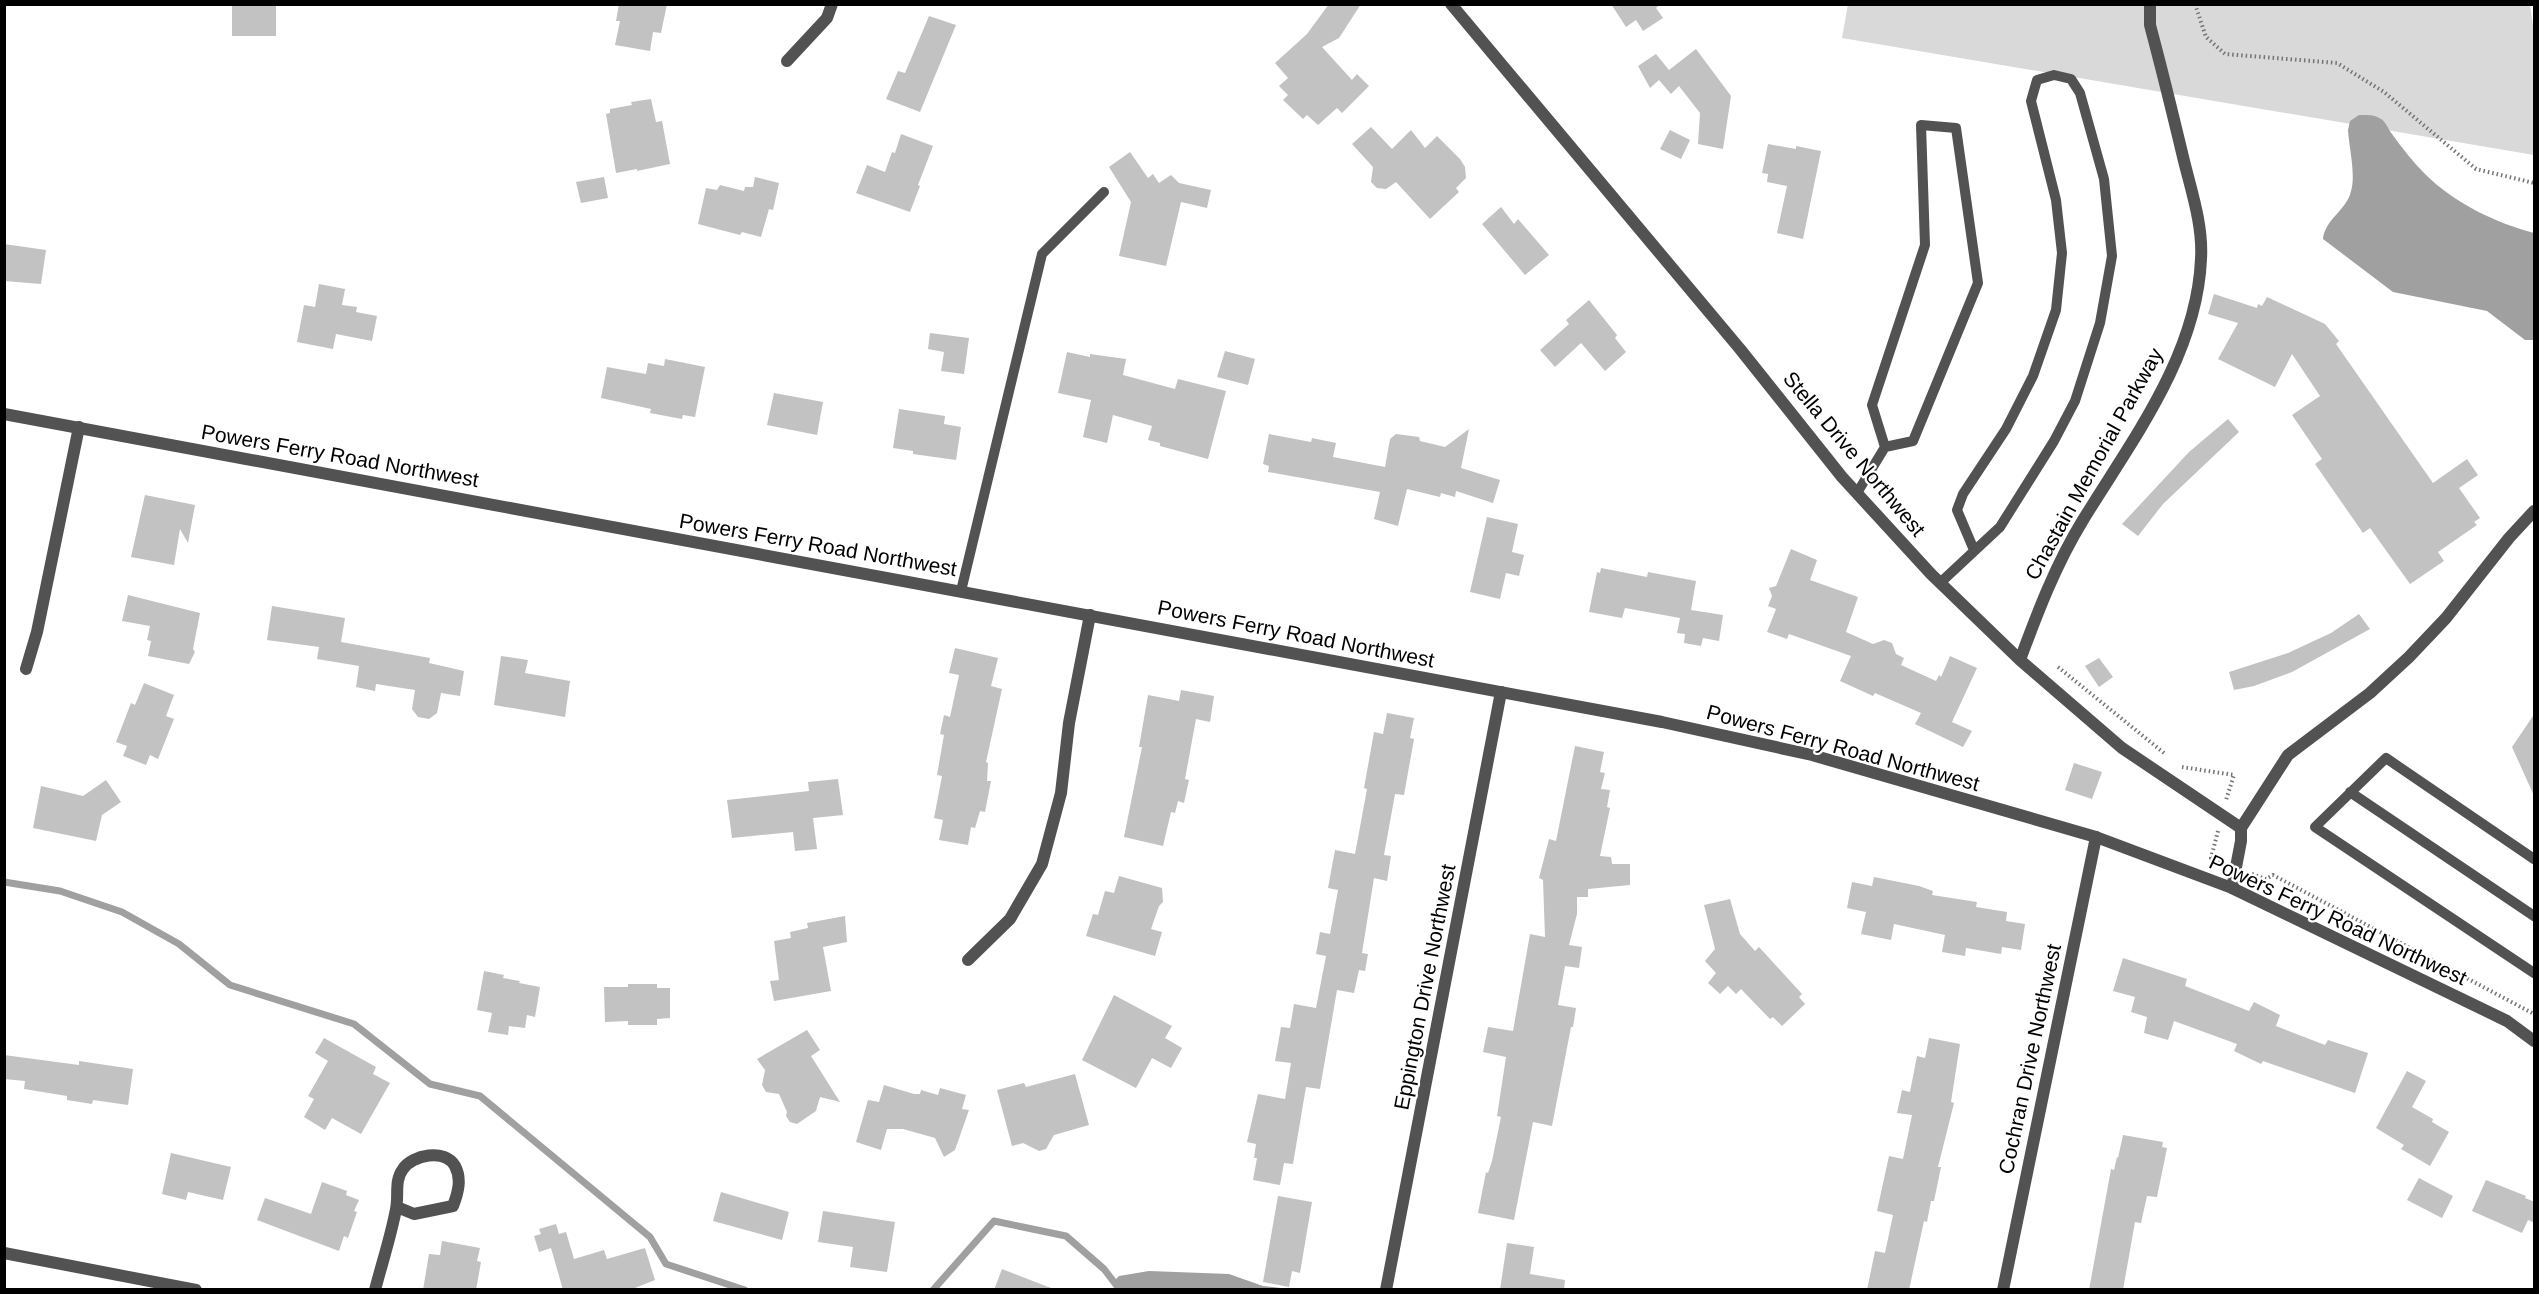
<svg xmlns="http://www.w3.org/2000/svg" width="2539" height="1294" font-family="Arial,sans-serif">
<style>
.green{fill:#d9d9d9}
.water{fill:#a0a0a0}
.lines{fill:none;stroke-linecap:round;stroke-linejoin:round}
.stream{stroke:#a0a0a0;stroke-width:7}
.building{fill:#c2c2c2}
.path{stroke:#747474;stroke-width:4;stroke-dasharray:1.5 3;stroke-linecap:butt}
.service{stroke:#525252;stroke-width:10}
.minor{stroke:#525252;stroke-width:12}
.tertiary{stroke:#525252;stroke-width:12}
.labels{text-anchor:middle;stroke-width:4.5;stroke-linejoin:round;paint-order:stroke}
.street-label{font-size:21px;fill:#000;stroke:#fff}
</style>
<rect width="100%" height="100%" fill="#fff"/>
<path class="green" d="M1848 4 2530 5 2534 32V155L1842 38Z"/>
<path class="water" d="M2359 115C2367 115 2374 114 2381 119 2386 122 2388 129 2392 134 2402 148 2413 162 2425 174 2454 203 2496 223 2534 233V340H2525L2487 311 2393 292 2323 239C2325 219 2347 210 2351 191 2356 175 2349 147 2348 130L2350 121Z
M1149 1271 1229 1274 1263 1286 1289 1289 1120 1290 1117 1287 1116 1279 1119 1276Z"/>
<g class="lines">
<path class="stream" d="M4 882 60 891 122 912 179 944 230 985 354 1024 430 1084 480 1096 650 1237 666 1264 745 1290
M933 1290 994 1221 1066 1236 1104 1269 1120 1290"/>
</g>
<path class="building" d="M232 4H276V36H232Z
M619 4H667L661 33 653 32 650 51 615 45 620 21H616Z
M1329 4H1361L1339 38 1322 47 1352 80 1357 74 1369 86 1342 113 1337 108 1318 125 1307 115 1303 119 1283 100 1288 95 1279 86 1288 78 1275 63 1307 34Z
M1611 4H1660L1656 8 1663 18 1643 31 1636 20 1626 27Z
M929 16 956 25 920 112 886 99 898 71 905 73Z
M1696 49 1731 96 1723 149 1698 144 1700 113 1679 86 1671 94 1659 80 1650 88 1638 66 1656 54 1669 70Z
M651 99 656 122 662 121 670 164 637 171V169L616 173 606 114 610 113V109L632 105 631 102Z
M1371 127 1392 149 1411 130 1425 148 1437 136 1460 159 1465 167 1466 178 1456 188 1459 192 1430 219 1396 182 1386 189 1377 188 1371 182 1373 167 1352 144Z
M1670 130 1690 140 1681 159 1660 149Z
M901 134 933 146 918 185 920 186 910 212 856 193 867 165 885 172 892 152 895 153Z
M1768 144 1796 149V146L1821 151 1803 239 1777 233 1787 186 1767 182 1768 174 1762 173Z
M1130 152 1148 178 1153 174 1159 183 1171 175 1179 183 1211 190 1207 208 1181 202 1166 266 1119 256 1131 202 1109 167Z
M604 177 608 198 581 203 576 182Z
M755 177 779 183 773 210 769 209 761 237 742 232 740 235 698 224 706 188 717 190 720 185 744 191 745 187H753Z
M1501 207 1514 224 1518 219 1549 255 1525 275 1482 224Z
M4 244 46 250 41 284 4 281Z
M319 284 345 289 342 305 357 307 356 312 377 316 372 341 336 334 333 349 297 342 304 305 315 307Z
M2214 294 2257 308 2258 304 2262 306 2267 297 2325 324 2339 341 2336 344 2433 483 2467 459 2478 475 2459 488 2480 518 2474 522 2477 525 2438 552 2444 561 2410 584 2370 528 2363 533 2315 464 2322 459 2292 415 2320 396 2292 354 2275 387 2218 359 2238 323 2208 314Z
M1589 300 1617 335 1615 338 1626 352 1605 371 1581 343 1555 367 1540 350 1569 324 1566 320Z
M930 333 969 338 964 374 941 371 944 352 928 349Z
M1225 351 1255 359 1248 385 1217 377Z
M1067 352 1090 357V354L1126 359 1123 375 1175 389 1178 379 1226 391 1208 459 1160 446V443L1148 440 1152 426 1113 415 1107 443 1083 437 1091 400 1058 393Z
M665 359 705 367 695 417 683 415 682 419 650 413 651 409 601 398 607 367 646 374 648 363 664 366Z
M774 393 823 402 817 435 767 425Z
M899 409 945 416 944 424 961 427 956 460 913 454V451L893 448Z
M2228 419 2239 432 2163 504 2138 536 2122 524 2189 452Z
M1469 429 1461 468 1500 480 1493 503 1456 491 1455 497 1441 493 1440 497 1407 489 1398 526 1374 519 1380 492 1268 472 1269 466 1263 464 1269 434 1311 442 1312 438 1336 443 1333 457 1385 467 1390 439 1396 434 1419 437 1420 441 1445 447Z
M145 495 195 505 188 543 180 529 174 565 131 557Z
M1487 517 1518 524 1512 552 1524 555 1519 576 1506 573 1500 599 1470 592Z
M1791 549 1817 560 1810 580 1858 597 1846 632 1873 644 1884 640 1892 643 1896 654 1904 658 1901 665 1936 681 1939 675 1941 677 1950 656 1977 668 1952 722 1972 731 1963 747 1915 724 1921 713 1875 693 1873 696 1840 681 1851 656 1789 634 1787 639 1767 632 1776 609 1768 606 1772 596 1769 588 1776 586Z
M1601 568 1647 577 1648 572 1696 581 1691 610 1723 615 1719 641 1703 638 1701 646 1684 643 1685 634 1677 633 1680 618 1625 608 1622 618 1589 612 1597 572 1600 573Z
M128 595 200 613 193 649 195 652 189 664 148 656 151 641 147 640 150 626 122 621Z
M272 606 345 618 341 642 430 658 429 663 464 671 460 696 441 693 437 713 429 719 418 717 412 709 415 690 376 684 375 691 356 687 359 666 317 659 319 647 267 640Z
M2359 614 2370 629 2292 672 2254 686 2234 690 2229 672 2288 653 2331 633Z
M955 648 998 658 991 686 1002 689 986 762 988 763 987 781H991L985 812 980 811 975 828 971 827 968 845 939 840 943 820 934 818 942 776 937 775 944 735 940 734 944 715 950 717 959 675 949 673Z
M501 656 528 660 525 673 570 681 565 717 494 705Z
M2099 658 2113 677 2099 687 2085 666Z
M144 683 174 695 166 716 174 719 158 759 150 755 146 765 123 756 127 746 116 742 131 703 135 705Z
M1181 690 1214 696 1210 722 1196 719 1185 779 1189 780 1184 803 1178 801 1175 813 1171 812 1163 846 1124 837 1142 747H1139L1148 695 1179 701Z
M1387 713 1414 718 1410 738 1414 739 1404 795 1395 794 1384 855 1391 856 1387 881 1374 878 1362 953 1368 954 1365 971 1359 970 1354 993 1337 990 1320 1089 1306 1087 1293 1164 1284 1163 1280 1185 1253 1180 1257 1158H1254L1256 1144 1247 1142 1258 1094 1285 1099 1291 1063 1275 1061 1281 1027 1290 1028 1294 1004 1316 1008 1326 956 1316 954 1320 932 1330 934 1338 890 1328 888 1335 850 1355 854 1367 789 1364 788 1374 732 1383 734Z
M2535 713V798L2512 747Z
M1575 746 1604 752 1600 772 1605 773 1601 789 1610 790 1607 807 1610 808 1600 856 1611 857 1612 864H1630V885L1588 889V897H1577V914L1569 945 1582 947 1579 968 1565 966 1558 1005 1576 1008 1573 1027H1571L1552 1126 1533 1122 1514 1220 1478 1213 1486 1172 1488 1173 1492 1161 1501 1117 1497 1116 1506 1057 1483 1052 1488 1027 1513 1031 1530 934 1545 937 1543 880 1539 878 1549 839 1556 841Z
M2074 763 2102 772 2092 799 2065 790Z
M838 779 843 815 813 818 817 849 795 851 793 832 732 838 727 800 809 791 808 782Z
M106 780 121 802 102 815 96 841 33 828 41 786 83 796Z
M1119 876 1162 888 1163 902 1159 906 1151 929 1162 932 1155 956 1086 936 1093 914 1098 915 1105 891 1114 893Z
M1874 877 1919 886 1933 891 1932 895 1977 902 1976 907 2007 912 2006 921 2025 924 2021 950 2002 947 2001 954 1966 948 1965 956 1942 952 1945 935 1894 924 1891 940 1861 934 1866 912 1847 908 1852 882 1872 886Z
M1730 899 1740 934 1755 951 1759 947 1802 994 1799 997 1805 1004 1782 1026 1773 1017 1770 1019 1741 989 1736 994 1728 986 1720 994 1708 983 1716 973 1705 961 1715 949 1704 905Z
M845 916 847 942 823 947 831 991 774 1001 770 981 779 980 774 941 791 938 790 932 808 928 807 923Z
M2123 958 2187 979 2185 986 2249 1011 2254 1002 2280 1015 2276 1026 2325 1045 2328 1040 2368 1053 2355 1093 2263 1061 2261 1064 2234 1051 2237 1044 2174 1021 2168 1040 2144 1033 2147 1017 2131 1012 2135 997 2113 991Z
M484 971 504 975 503 978 520 981 519 983 540 987 535 1017 527 1015 525 1028 509 1026 508 1035 488 1032 492 1013 477 1010Z
M628 984H657V988H670V1018L657 1019V1025H628V1021L605 1022 604 987H628Z
M1114 995 1172 1026 1165 1038 1182 1048 1171 1068 1152 1058 1136 1088 1082 1060Z
M807 1030 820 1050 811 1056 840 1102 820 1097 816 1111 797 1124 790 1122 786 1116 787 1112 779 1094 766 1092 762 1085 765 1070 757 1059Z
M324 1038 376 1067 373 1074 390 1083 361 1134 332 1118 325 1130 304 1117 314 1099 308 1096 328 1061 315 1053Z
M1929 1038 1960 1044 1951 1102 1954 1103 1938 1167H1941L1934 1201H1931L1927 1222 1924 1221 1909 1290H1867L1875 1251 1885 1253 1893 1215 1877 1211 1889 1156 1903 1159 1912 1115 1897 1113 1902 1090 1910 1092 1917 1056 1925 1058Z
M4 1055 79 1065V1061L133 1069 128 1105 93 1100 92 1104 67 1100V1096L24 1089 25 1081 4 1079Z
M2407 1071 2426 1081 2412 1107 2433 1119 2432 1122 2449 1132 2430 1166 2401 1149 2404 1145 2376 1128Z
M1075 1074 1089 1125 1054 1135 1046 1149 1039 1151 1023 1143 1012 1146 997 1090 1024 1083 1026 1087Z
M884 1085 914 1094H920L921 1090 938 1095 940 1088 966 1095 962 1109 969 1110 955 1150 944 1157 935 1138 903 1129H887L881 1150 856 1142 868 1100 879 1102Z
M2123 1135 2163 1142 2162 1147 2167 1148 2157 1197 2147 1196 2141 1223 2135 1222 2123 1290H2089L2111 1169 2114 1170 2117 1157 2118 1158Z
M171 1153 231 1167 223 1200 188 1192 186 1200 162 1194Z
M2419 1178 2453 1196 2442 1218 2407 1200Z
M2486 1180 2526 1196 2525 1198 2535 1202V1223L2528 1220 2522 1233 2472 1211Z
M322 1182 347 1191 346 1195 359 1200 354 1211 357 1212 348 1238 344 1236 339 1251 257 1220 265 1198 311 1214Z
M721 1192 789 1212 782 1240 713 1221Z
M1278 1196 1312 1202 1300 1273 1292 1271 1289 1287 1263 1282Z
M823 1211 895 1222 887 1272 850 1267 853 1247 818 1242Z
M556 1224 559 1234 566 1232 574 1259 604 1250 607 1259 645 1248 655 1280 630 1290H563L551 1248 539 1252 534 1236 541 1234 539 1229Z
M442 1241 480 1248 477 1261 481 1262 476 1290H423L429 1254 440 1255Z
M1507 1243 1534 1247 1530 1274 1565 1280 1564 1290H1500Z
M1002 1269 1051 1288V1290H994Z"/>
<g class="lines">
<path class="path" d="M2195 4 2206 37 2225 54 2337 63 2384 92 2476 169 2534 183
M2058 667 2164 753
M2182 767 2234 775 2226 800
M2218 831 2211 858 2222 862
M2252 874 2266 879 2273 875 2534 1014"/>
<path class="service" d="M1857 493 1885 447 1872 405 1925 245 1921 125 1956 128 1978 283 1913 441 1885 447
M1940 583 2000 527 2054 441 2075 401 2100 323 2112 256 2104 179 2080 93 2071 79 2054 75 2037 80 2031 101 2056 200 2062 253 2056 310 2033 376 2006 429 1963 494 1957 510 1974 550
M961 591 1042 254 1104 192
M2350 792 2534 916
M2534 859 2386 758 2315 827 2534 973"/>
<path class="minor" d="M1451 4 1740 349 1842 477 1931 574 2020 660 2122 748 2241 828
M787 61 827 18 832 4
M2020 660C2038 611 2056 564 2083 520 2132 440 2197 356 2201 259 2203 226 2192 193 2184 161 2173 115 2162 70 2150 25V4
M26 669 37 632 79 427
M2241 828 2288 755 2370 693 2409 657 2446 618 2509 538 2534 511
M2232 888 2241 841V828
M968 960 1010 919 1042 864 1061 793 1069 723 1090 615
M4 1253 196 1290
M375 1290C382 1263 391 1236 396 1209 399 1195 394 1181 403 1169 412 1155 445 1148 455 1166 462 1179 458 1193 453 1206L414 1214 397 1207
M1386 1290 1501 692
M2003 1290 2096 837"/>
<path class="tertiary" d="M4 414 1662 722 1812 755 2096 837 2232 888 2507 1021 2534 1041"/>
</g>
<g class="labels">
<g class="street-label">
<text transform="translate(1854 454) rotate(50)" y="7">Stella Drive Northwest</text>
<text transform="translate(340 456) rotate(10)" y="7">Powers Ferry Road Northwest</text>
<text transform="translate(2094 464) rotate(-61)" y="7">Chastain Memorial Parkway</text>
<text transform="translate(818 545) rotate(10)" y="7">Powers Ferry Road Northwest</text>
<text transform="translate(1296 634) rotate(11)" y="7">Powers Ferry Road Northwest</text>
<text transform="translate(1843 748) rotate(15)" y="7">Powers Ferry Road Northwest</text>
<text transform="translate(2338 920) rotate(25)" y="7">Powers Ferry Road Northwest</text>
<text transform="translate(1425 987) rotate(-79)" y="7">Eppington Drive Northwest</text>
<text transform="translate(2030 1059) rotate(-78)" y="7">Cochran Drive Northwest</text>
</g>
</g>
<rect width="2539" height="1294" fill="none" stroke="#000000" stroke-width="12"/>
</svg>
